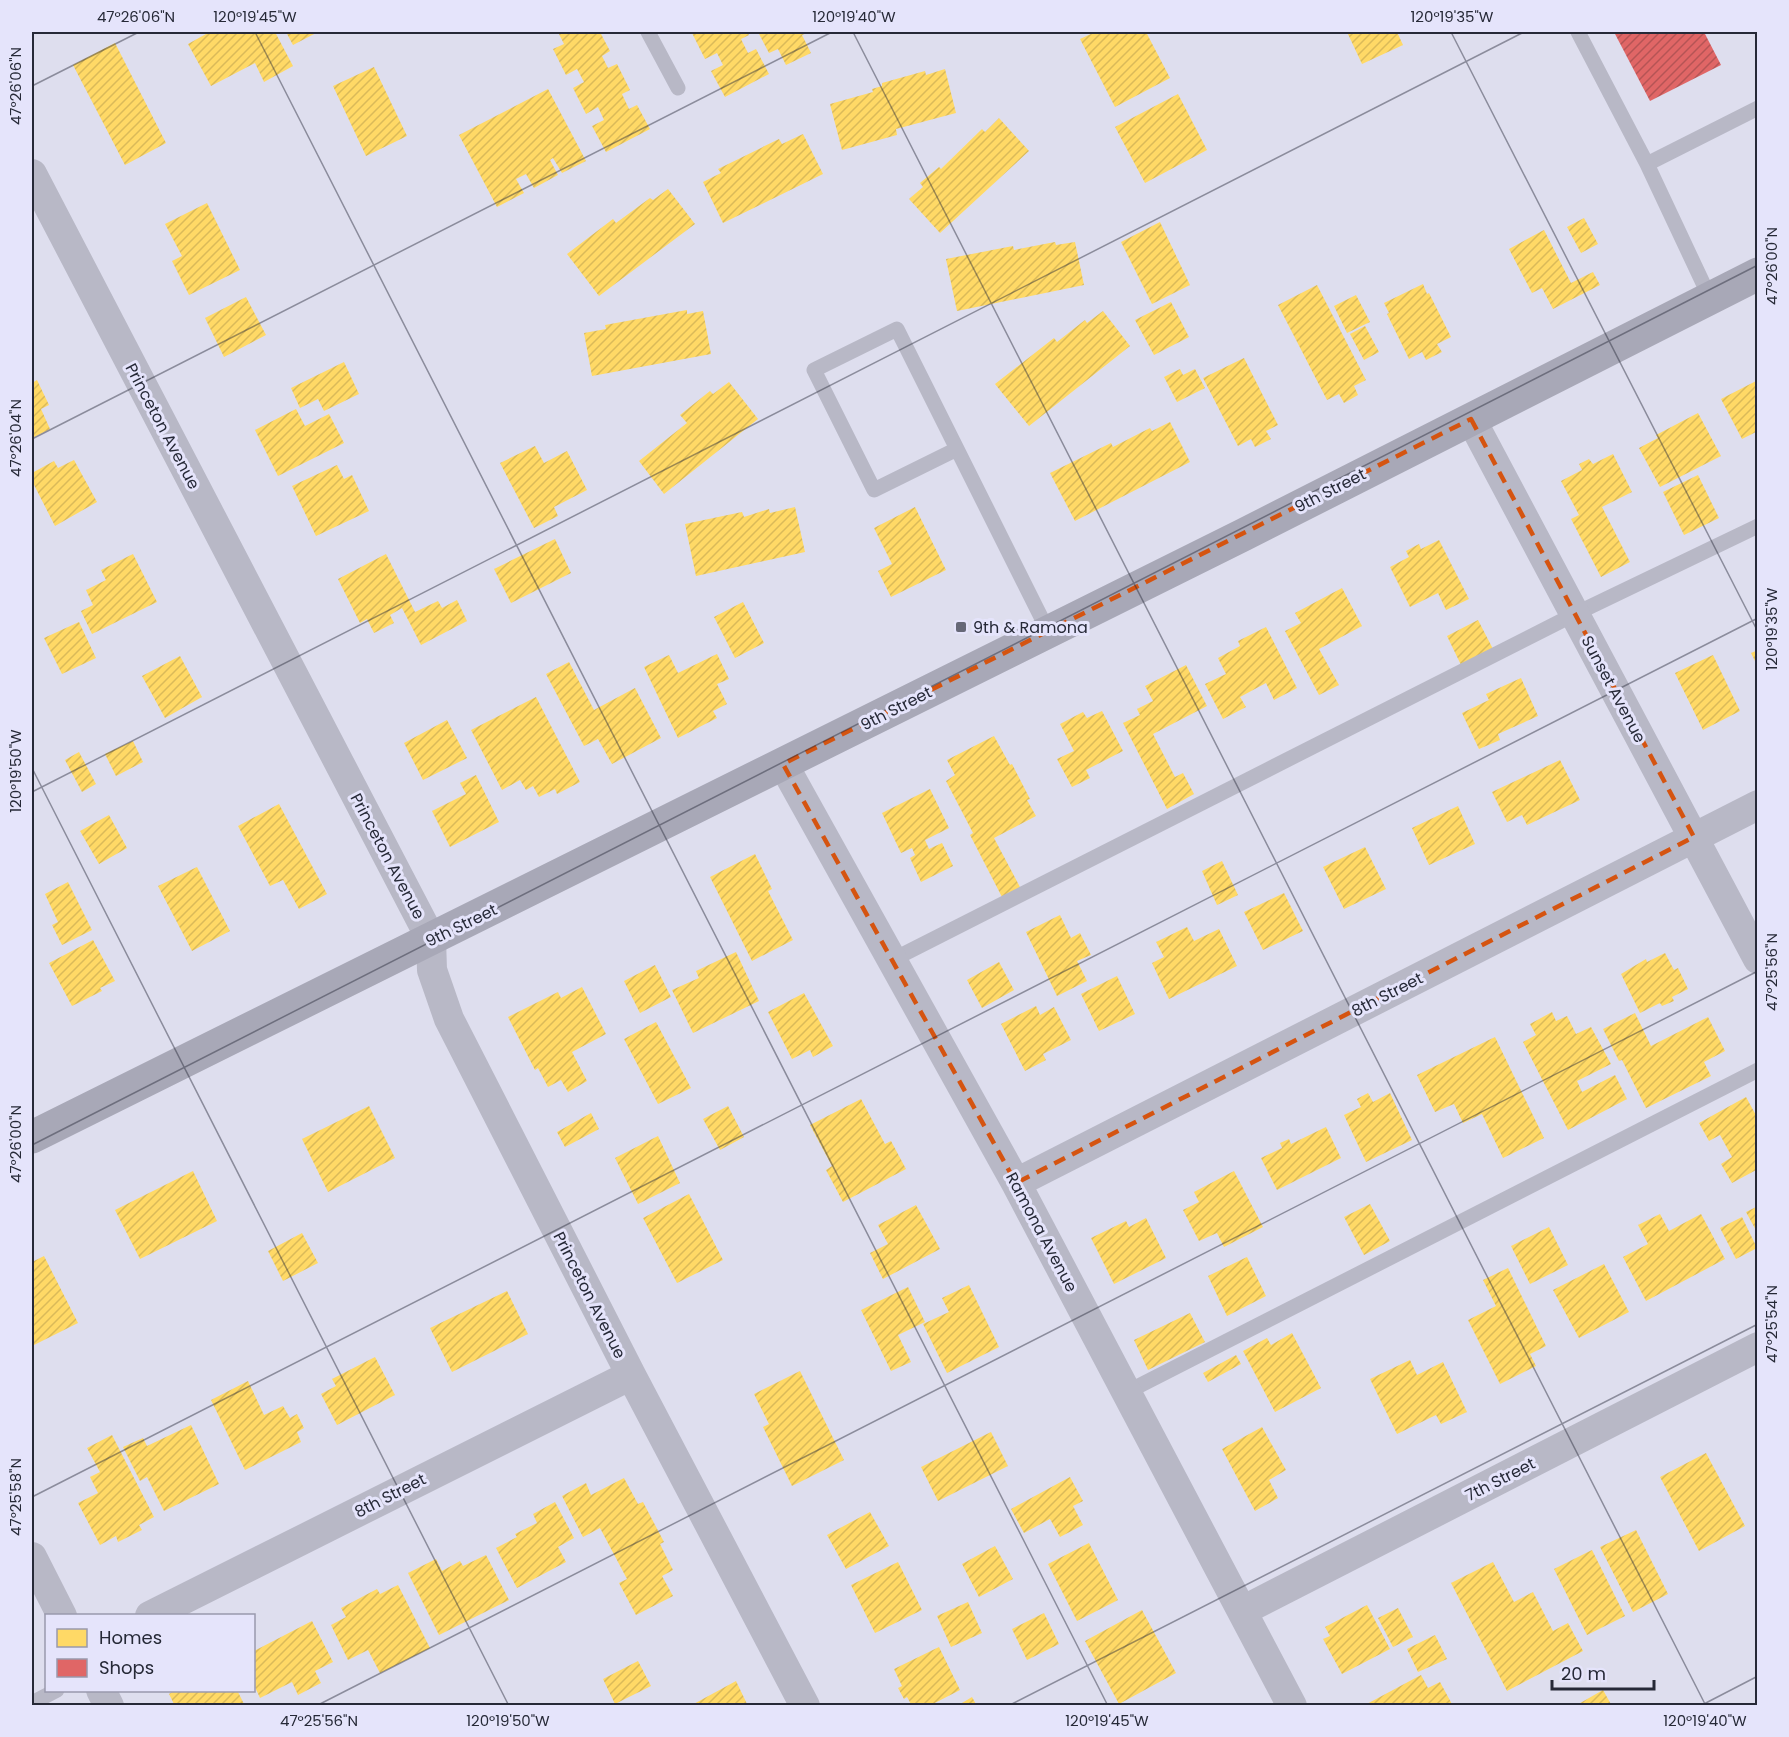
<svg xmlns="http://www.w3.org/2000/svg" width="1789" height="1737" font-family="Poppins,sans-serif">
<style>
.homes{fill:url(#homes-hatch)}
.shops{fill:url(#shops-hatch)}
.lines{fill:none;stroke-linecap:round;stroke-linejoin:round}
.lane{stroke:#b8b8c6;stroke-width:15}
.street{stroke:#b8b8c6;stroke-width:30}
.secondary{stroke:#a8a8b7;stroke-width:33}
.marked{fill:none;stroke:#d55410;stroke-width:4.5;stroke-dasharray:12 8;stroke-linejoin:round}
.ticks{fill:none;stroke:#262937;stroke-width:1.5;stroke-opacity:0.45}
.poi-dot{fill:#666877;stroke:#e5e4fb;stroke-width:2}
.labels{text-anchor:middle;stroke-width:6;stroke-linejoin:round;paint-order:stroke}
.street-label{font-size:16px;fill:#262937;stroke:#e5e4fb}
.poi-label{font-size:16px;fill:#262937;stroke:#e5e4fb;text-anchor:start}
.neatline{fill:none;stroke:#262937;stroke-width:2}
.ticks-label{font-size:15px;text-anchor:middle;fill:#262937}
</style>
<defs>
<pattern id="homes-hatch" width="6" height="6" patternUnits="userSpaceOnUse" patternTransform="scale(1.5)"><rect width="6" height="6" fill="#ffd966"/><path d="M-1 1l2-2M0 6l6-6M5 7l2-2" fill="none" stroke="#daba59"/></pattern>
<pattern id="shops-hatch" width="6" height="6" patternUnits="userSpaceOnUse" patternTransform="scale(1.5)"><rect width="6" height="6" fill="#e06666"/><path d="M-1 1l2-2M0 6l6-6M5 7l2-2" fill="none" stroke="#b55455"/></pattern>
</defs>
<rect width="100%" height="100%" fill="#dedeee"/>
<path class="homes" d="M205 32H275L293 66 264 82 255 63 211 86 188 44 206 34Z
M286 32H318L293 45Z
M558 32H600L610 51 602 56 608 68 617 64 630 90 622 94 629 109 637 105 650 129 606 152 592 126 604 120 598 107 586 114 573 88 584 82 577 69 566 75 553 49 564 44Z
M694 32H747L749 35 741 39 748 53 756 49 769 74 725 97 711 71 723 65 717 53 705 59 692 33Z
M758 32H810L802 35 811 53 786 65 778 49 769 53Z
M1095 32H1146L1170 78 1115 107 1080 39Z
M1347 32H1397L1403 45 1362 64Z
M115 43 166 143 125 165 73 65Z
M374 67 407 136 366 156 333 86Z
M945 69 956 113 896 129 897 135 842 150 830 104 873 92 872 89 882 86V83L925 71 926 75Z
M548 89 586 161 562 173 553 158 550 160 558 175 534 188 526 174 516 179 524 193 497 207 459 135Z
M1178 94 1207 150 1145 183 1115 127Z
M999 118 1029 151 940 233 909 199 923 187 920 183 939 167 941 169 982 129 985 132Z
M803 134 823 174 723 223 703 182 721 173 718 169 779 139 782 144Z
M668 189 695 224 599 296 567 254 613 219 616 223 650 198 653 200Z
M207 203 240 270 189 295 172 261 182 256 165 224Z
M1584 218 1598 244 1581 253 1567 227Z
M1160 222 1190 285 1152 304 1121 242Z
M1544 230 1571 283 1593 272 1600 285 1553 309 1542 288 1532 293 1509 249Z
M1055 242 1056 245 1075 242 1084 285 957 311 946 259 1013 246 1014 250Z
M1423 284 1427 294 1429 293 1451 337 1437 344 1442 352 1426 360 1422 352 1409 359 1387 314 1389 313 1384 303Z
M1317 285 1366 380 1354 386 1358 395 1344 403 1339 394 1327 400 1278 305Z
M1356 295 1370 322 1347 333 1334 306Z
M246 297 266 335 224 357 205 318Z
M1171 302 1189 337 1154 355 1135 320Z
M687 310V314L703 311 711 354 592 376 584 333 606 329 605 325Z
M1103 311 1130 346 1029 426 995 384 1054 338 1057 342 1085 320 1087 323Z
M1365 326 1379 352 1364 360 1350 334Z
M1244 358 1278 425 1266 431 1271 439 1255 447 1251 439 1238 446 1203 378Z
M344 362 359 394 324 411 318 399 300 408 291 388Z
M1180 369 1183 375 1195 369 1205 388 1177 402 1164 377Z
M37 380 49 405 41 409 50 429 32 438V383Z
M1758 380V431L1742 439 1721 399Z
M729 382 758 419 664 494 639 461 687 423 680 415 710 391 713 394Z
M296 409 305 426 329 414 344 443 278 476 255 430Z
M1698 413 1721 456 1660 487 1639 448 1658 438 1656 435Z
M1170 422 1190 462 1075 521 1050 473 1111 443 1113 447 1150 428 1152 431Z
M535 446 544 463 567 451 587 490 554 507 558 516 534 528 500 463Z
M1613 454 1632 492 1602 507 1630 562 1601 577 1571 519 1579 515 1561 481 1582 470 1579 464 1589 459 1593 464Z
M74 460 97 502 55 526 32 481V473L54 461 58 468Z
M337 465 344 479 352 475 369 511 316 536 292 486Z
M1698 475 1719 518 1684 535 1663 492Z
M795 507 805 552 696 576 685 524 742 512 744 517 769 509 770 513Z
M915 507 946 570 891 597 878 571 892 564 874 528Z
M555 539 571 573 511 603 494 569Z
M1439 540 1469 599 1446 610 1438 593 1410 607 1390 567 1409 557 1406 551 1419 544 1421 549Z
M133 554 157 602 92 634 81 611 93 605 86 590 106 580 101 570Z
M386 554 415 612 438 601 442 608 457 600 467 621 421 645 402 608 390 615 394 623 374 633 367 619 360 623 338 579Z
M1342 588 1362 626 1319 649 1339 685 1319 695 1285 631 1301 623 1295 613Z
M743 602 764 643 735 658 714 617Z
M1478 620 1493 649 1461 665 1447 636Z
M79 622 96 658 62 674 44 638Z
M1266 627 1297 688 1274 700 1266 683 1240 697 1246 707 1223 719 1205 684 1226 674 1218 658 1240 646 1238 641Z
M1758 650V667L1751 653Z
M717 654 729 679 717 684 727 704 713 711 717 718 678 738 644 667 669 655 678 673Z
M1713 655 1740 711 1703 730 1675 673Z
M180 656 202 697 165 718 142 676Z
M569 662 594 710 635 688 661 738 612 764 598 739 584 746 546 674Z
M1186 665 1207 706 1153 734 1175 777 1183 773 1194 794 1167 809 1123 723 1140 715 1137 709 1153 701 1145 686Z
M1521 678 1538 716 1498 734 1500 740 1479 749 1462 713 1489 700 1486 694Z
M536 697 580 782 557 794 555 789 539 797 533 786 526 790 520 780 502 790 471 730Z
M1102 711 1123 751 1086 770 1090 778 1072 787 1057 759 1074 751 1060 724 1083 712 1087 718Z
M447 720 467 758 423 780 404 743Z
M994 736 1010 765 1012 764 1030 799 1027 800 1036 816 994 838 1021 889 1003 899 970 835 973 833 946 781 955 775 947 760Z
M133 741 143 762 116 776 105 754Z
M79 752 96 784 82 792 65 760Z
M1560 760 1580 800 1527 825 1522 815 1507 822 1492 792Z
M476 775 499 822 450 847 432 811 466 794 460 783Z
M930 789 949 828 925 840 929 849 942 843 953 866 921 882 910 858 915 855 912 848 901 853 882 813Z
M279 804 327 894 299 909 283 880 270 886 238 826Z
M1458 806 1475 844 1429 865 1412 828Z
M109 815 127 848 99 864 80 831Z
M1365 847 1386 889 1344 909 1323 867Z
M755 854 772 889 768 891 793 940 752 961 710 877Z
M1222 861 1238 895 1217 905 1202 871Z
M197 867 230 931 192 951 158 886Z
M68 882 92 930 62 945 52 925 58 922 45 894Z
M1284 893 1303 931 1263 950 1244 912Z
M1060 915 1071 938 1080 933 1091 955 1077 961 1087 981 1057 996 1026 932Z
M1187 927 1194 941 1219 929 1237 966 1169 999 1152 963 1164 957 1156 942Z
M93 940 115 981 100 988 102 991 72 1006 49 963Z
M736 952 759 1001 693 1033 672 990 699 978 696 971Z
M1665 953 1674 970 1678 968 1688 989 1672 997 1674 1001 1662 1006 1660 1003 1640 1013 1621 974 1646 959 1647 962Z
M999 962 1014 990 982 1008 967 980Z
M655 965 671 997 640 1013 624 981Z
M1117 976 1135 1014 1099 1031 1081 994Z
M582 987 606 1034 572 1052 587 1081 568 1092 561 1080 548 1087 538 1068 535 1070 508 1017 558 992 561 998Z
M804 993 833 1046 813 1057 810 1050 792 1059 768 1012Z
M1036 1006 1040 1015 1054 1007 1071 1040 1043 1054 1046 1060 1025 1071 1001 1024Z
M1552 1012 1556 1021 1567 1016 1576 1034 1591 1027 1611 1064 1577 1081 1582 1092 1615 1075 1627 1099 1568 1130 1523 1042 1536 1035 1530 1024Z
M1635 1013 1651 1046 1708 1017 1725 1051 1704 1062 1711 1076 1646 1108 1622 1060 1619 1061 1603 1029Z
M656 1022 691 1088 658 1104 624 1039Z
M1495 1037 1544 1138 1503 1158 1482 1114 1463 1123 1454 1104 1435 1112 1417 1075Z
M1368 1093 1373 1102 1390 1093 1412 1140 1366 1162 1344 1115 1361 1107 1357 1099Z
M1746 1097 1758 1119V1169L1732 1183 1721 1164 1732 1157 1720 1135 1709 1141 1699 1123Z
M861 1099 885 1144 891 1141 906 1169 843 1202 826 1170 832 1166 810 1125Z
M369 1106 395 1158 328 1192 302 1139Z
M728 1106 744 1137 720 1150 703 1119Z
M591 1113 599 1129 565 1147 557 1132Z
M1326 1127 1341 1158 1277 1190 1261 1158 1282 1148 1280 1143 1289 1139 1291 1144Z
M658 1136 680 1183 638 1204 615 1158Z
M193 1171 217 1221 140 1259 115 1210Z
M1234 1171 1263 1227 1224 1247 1217 1233 1199 1241 1183 1210 1199 1202 1194 1192Z
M689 1194 723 1260 677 1283 643 1218Z
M1370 1204 1390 1241 1364 1255 1344 1217Z
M916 1205 940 1249 883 1279 870 1253 888 1244 878 1225Z
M1758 1206V1234L1746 1212Z
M1660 1214 1669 1231 1701 1214 1725 1259 1646 1301 1623 1257 1648 1244 1638 1225Z
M1742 1217 1757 1248 1736 1259 1720 1228Z
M1146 1218 1166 1258 1114 1284 1091 1238 1126 1221 1129 1227Z
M1549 1227 1568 1265 1530 1284 1511 1246Z
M302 1233 318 1263 283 1281 268 1251Z
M44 1256 78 1323 34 1345 32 1340V1262Z
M1247 1257 1266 1296 1227 1316 1208 1276Z
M1604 1264 1629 1312 1579 1338 1553 1290Z
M1508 1268 1546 1346 1530 1354 1536 1366 1500 1384 1468 1320 1496 1306 1483 1280Z
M969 1285 999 1347 947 1373 923 1324 949 1312 942 1298Z
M908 1287 925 1322 898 1335 911 1362 891 1371 861 1310Z
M507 1291 528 1334 452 1372 430 1328Z
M1190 1313 1205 1342 1148 1370 1134 1340Z
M1292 1333 1321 1388 1275 1412 1243 1351 1267 1338 1271 1345Z
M1236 1355 1241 1364 1208 1382 1203 1373Z
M375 1357 395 1395 337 1425 321 1394 336 1386 332 1379Z
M1410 1360 1417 1375 1443 1362 1467 1412 1441 1424 1436 1415 1397 1434 1370 1379Z
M800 1371 844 1460 792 1486 763 1427 769 1424 754 1394Z
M248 1381 264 1415 283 1406 290 1418 297 1414 304 1428 297 1432 301 1442 245 1470 211 1400Z
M191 1425 219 1484 164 1511 147 1477 140 1481 123 1447 143 1438 147 1446Z
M1262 1427 1286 1470 1269 1480 1278 1498 1255 1511 1222 1449Z
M991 1432 1008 1466 938 1501 921 1467Z
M112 1435 154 1517 139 1525 142 1530 118 1542 116 1536 100 1545 78 1503 98 1493 90 1477 100 1472 87 1448Z
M1706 1453 1745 1526 1699 1551 1660 1477Z
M1070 1477 1083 1501 1073 1506 1083 1525 1060 1537 1050 1519 1024 1533 1011 1509Z
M624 1478 638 1504 643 1502 664 1542 660 1544 673 1570 662 1576 673 1596 636 1615 619 1583 627 1579 600 1528 583 1537 562 1496 586 1483 591 1495Z
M555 1502 574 1538 558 1547 566 1562 517 1588 496 1548 517 1537 515 1534 537 1523 533 1514Z
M870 1512 889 1546 846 1569 827 1535Z
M1636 1530 1668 1594 1633 1612 1600 1547Z
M1089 1543 1118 1600 1077 1621 1048 1564Z
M995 1546 1013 1579 979 1597 962 1564Z
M1592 1550 1625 1616 1587 1635 1554 1569Z
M486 1555 509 1600 439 1635 408 1573 436 1559 442 1571 460 1561 463 1566Z
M898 1562 922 1610 875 1633 851 1585Z
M1493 1562 1514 1602 1533 1592 1553 1631 1568 1623 1583 1651 1507 1691 1451 1583Z
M398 1585 430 1648 380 1673 368 1650 348 1660 331 1625 346 1617 341 1608 377 1589 380 1594Z
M968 1602 982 1633 951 1647 937 1616Z
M1367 1605 1390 1649 1342 1674 1323 1639 1330 1636 1325 1627Z
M1398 1608 1413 1637 1393 1647 1378 1618Z
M1142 1610 1176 1673 1119 1704 1085 1641Z
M1044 1613 1059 1644 1027 1660 1012 1629Z
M312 1621 333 1662 315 1671 321 1683 298 1695 292 1682 260 1698 254 1685V1651Z
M1435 1635 1447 1659 1418 1672 1407 1649Z
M939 1647 960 1690 929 1706H912L907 1697 904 1699 898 1688 902 1686 894 1669Z
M638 1661 651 1686 615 1704 603 1679Z
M1421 1675 1428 1688 1440 1682 1453 1706H1363Z
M736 1681 748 1706H690Z
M175 1690H237L245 1706H175L169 1694Z
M1603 1690 1612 1706H1575Z
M972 1697 977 1706H957Z"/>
<path class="shops" d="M1614 32H1704L1721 65 1650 101Z"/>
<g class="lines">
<path class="lane" d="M648 32 678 88
M1578 32 1647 164
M1710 298 1647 164 1758 108
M957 449 874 490 814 370 897 329 1048 631
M892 960 1575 614 1758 526
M1127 1392 1758 1070
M32 1703 57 1690"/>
<path class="street" d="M32 174 431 939 432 970 449 1019 631 1375 805 1706
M1471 419 1758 959
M783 764 1016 1183 1292 1706
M1016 1183 1758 805
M32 1557 62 1616
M1242 1611 1758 1347
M150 1616 631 1375
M101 1690 109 1706"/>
<path class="secondary" d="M32 1137 1243 535 1758 274"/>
</g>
<path class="marked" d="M1471 419 1694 837 1016 1183 783 764Z"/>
<path class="ticks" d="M255 32 1108 1706M853 32 1706 1706M1451 32 1758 632M32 86 139 32M32 439 832 32M32 768 509 1706M32 792 1524 32M32 1145 1758 265M32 1497 1758 618M316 1706 1758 971M1008 1706 1758 1324M1700 1706 1758 1676"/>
<rect class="poi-dot" x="955" y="621" width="12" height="12" rx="3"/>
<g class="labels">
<g class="street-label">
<text transform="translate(163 426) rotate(62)" y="6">Princeton Avenue</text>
<text transform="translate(1330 490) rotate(-27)" y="6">9th Street</text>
<text transform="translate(1614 689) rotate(62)" y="6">Sunset Avenue</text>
<text transform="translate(896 708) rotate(-27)" y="6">9th Street</text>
<text transform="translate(388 856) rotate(62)" y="6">Princeton Avenue</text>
<text transform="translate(461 925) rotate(-26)" y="6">9th Street</text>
<text transform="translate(1387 994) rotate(-27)" y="6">8th Street</text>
<text transform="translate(1042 1232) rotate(62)" y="6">Ramona Avenue</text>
<text transform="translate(590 1295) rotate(63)" y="6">Princeton Avenue</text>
<text transform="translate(1500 1479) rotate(-27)" y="6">7th Street</text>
<text transform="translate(390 1495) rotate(-27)" y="6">8th Street</text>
</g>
<g class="poi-label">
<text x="973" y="633">9th &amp; Ramona</text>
</g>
</g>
<rect width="1789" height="1737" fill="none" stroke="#e5e4fb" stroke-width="66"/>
<rect x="45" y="1614" width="210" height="78" fill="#e5e4fb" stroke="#9999ad" stroke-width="1.5"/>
<rect x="57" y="1629" width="30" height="18" fill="#ffd966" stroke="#9999ad" stroke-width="1.5"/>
<text x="99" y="1644" font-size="18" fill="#262937">Homes</text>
<rect x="57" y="1659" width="30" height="18" fill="#e06666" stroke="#9999ad" stroke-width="1.5"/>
<text x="99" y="1674" font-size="18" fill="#262937">Shops</text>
<path d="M1552 1680v9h102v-9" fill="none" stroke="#262937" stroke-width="3"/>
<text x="1561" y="1680" font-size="18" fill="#262937" stroke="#e5e4fb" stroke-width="4.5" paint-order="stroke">20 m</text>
<rect x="33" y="33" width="1723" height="1671" class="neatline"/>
<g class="ticks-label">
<text x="136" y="22">47°26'06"N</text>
<text x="255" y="22">120°19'45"W</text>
<text x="854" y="22">120°19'40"W</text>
<text x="1452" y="22">120°19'35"W</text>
<text transform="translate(16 86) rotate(-90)" y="5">47°26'06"N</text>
<text transform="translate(1772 266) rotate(-90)" y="5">47°26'00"N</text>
<text transform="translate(16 438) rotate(-90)" y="5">47°26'04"N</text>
<text transform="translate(1772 629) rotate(-90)" y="5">120°19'35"W</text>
<text transform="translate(16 771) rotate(-90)" y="5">120°19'50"W</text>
<text transform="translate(1772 972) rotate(-90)" y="5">47°25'56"N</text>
<text transform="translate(16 1144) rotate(-90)" y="5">47°26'00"N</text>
<text transform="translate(1772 1324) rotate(-90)" y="5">47°25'54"N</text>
<text transform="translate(16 1497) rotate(-90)" y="5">47°25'58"N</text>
<text x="319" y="1726">47°25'56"N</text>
<text x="508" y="1726">120°19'50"W</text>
<text x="1107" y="1726">120°19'45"W</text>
<text x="1705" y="1726">120°19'40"W</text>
</g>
</svg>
